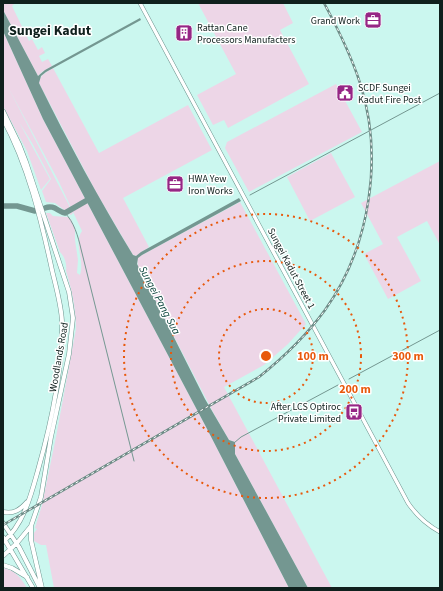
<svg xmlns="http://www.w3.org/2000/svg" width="443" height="591" font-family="'Source Sans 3',sans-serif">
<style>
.green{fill:#edd6e7}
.water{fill:#749791}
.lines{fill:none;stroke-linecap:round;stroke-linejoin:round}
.stream{stroke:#749791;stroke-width:1}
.river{stroke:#749791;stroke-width:5.5}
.minor-casing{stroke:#6c948e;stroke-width:4.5}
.major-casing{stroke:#6c948e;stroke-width:5}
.minor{stroke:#fff;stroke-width:3.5}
.major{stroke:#fff;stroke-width:4}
.rail-casing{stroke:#6d8b86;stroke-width:2.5}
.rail{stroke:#fff;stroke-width:1;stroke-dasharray:3;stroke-linecap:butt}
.ring{fill:none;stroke:#e8590c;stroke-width:2;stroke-dasharray:2 4}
.labels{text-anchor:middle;stroke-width:3;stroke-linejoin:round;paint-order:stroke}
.poi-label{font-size:10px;fill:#0f201d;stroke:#fff;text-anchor:start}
.street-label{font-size:10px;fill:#0f201d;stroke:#fff}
.water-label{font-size:11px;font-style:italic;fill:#09423b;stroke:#fff}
.district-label{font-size:14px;font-weight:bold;fill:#0f201d;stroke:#fff}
.centre{fill:#e8590c;stroke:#fff;stroke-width:2}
.ring-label{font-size:12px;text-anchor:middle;font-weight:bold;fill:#e8590c;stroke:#fff;stroke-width:3;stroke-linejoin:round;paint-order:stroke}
</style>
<rect width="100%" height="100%" fill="#cbf7ef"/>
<path class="green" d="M3 3H15L12 6 29 41 32 39 38 50 42 47 45 53 39 56 42 62 48 59 52 66 42 72 38 76 3 10Z
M198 3H283L293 23 280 30 309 84 228 128 224 120 213 125 197 95 236 74Z
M3 31 43 119 205 425 289 588H54L46 545H41L34 541V533L37 529 35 528 42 505 56 437 76 329C76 309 72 290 66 271 67 264 65 257 60 252L46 213H50L53 216 68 217 71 219 75 228V240L78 260 77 273 80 275C85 259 73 244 82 231L58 180 8 87 73 213 71 215 55 203 46 202 42 191 51 179 32 143 19 122 50 179 41 190 27 151 3 106V94L5 97 3 93Z
M53 68 99 153 188 105 212 150 123 198 149 247 136 256 133 255 96 192 39 83C40 74 47 72 53 68Z
M336 84 362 132 249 192 225 148 227 142Z
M331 153 355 197 310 221 287 177Z
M440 161V245L427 221 397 237 421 281 388 299 364 254 383 244 361 203Z
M240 202 306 324 288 344 264 365 224 387 332 588H308L235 454V442L229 440 213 412 138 267 137 258 140 256Z
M3 568C15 570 21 578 27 588H3Z"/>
<path class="water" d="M3 10 38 76 45 70 140 18 141 20 46 72 41 76 39 83C68 142 99 199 133 255L136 256 141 252 239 198 241 201 142 255 138 258 137 264 205 399 229 440 235 442V454L308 588H289L205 425 43 119 3 31Z"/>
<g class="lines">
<path class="stream" d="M250 195 440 93
M65 213C74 222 78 236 81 249L134 461
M349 379 440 330
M234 443 241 437 338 385"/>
<path class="river" d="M3 206H17L35 211
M45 208C54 204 58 212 65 213L91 198"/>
<g class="minor-casing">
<path id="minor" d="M140 3 408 503C417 516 427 525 440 532"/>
</g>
<g class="major-casing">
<path id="major" d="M3 111 19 144 26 162 69 292 73 318 69 354 51 437 41 497 31 526 17 543 3 556
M3 119C28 165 41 219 52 270 56 287 61 304 62 321 63 368 51 424 38 470 31 495 24 524 3 542
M3 512C14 514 20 510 27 502
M3 523 19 547 40 588
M31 526V540L42 588
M3 537 33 588
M3 565 12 568 27 577"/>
</g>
<use href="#minor" class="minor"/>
<use href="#major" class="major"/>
<g class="rail-casing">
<path id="rail" d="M3 525 259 377C284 357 306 336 325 310 370 247 384 157 360 83 351 55 338 29 324 3"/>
</g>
<use href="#rail" class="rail"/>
</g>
<g class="ring">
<circle cx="266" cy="356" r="47"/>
<circle cx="266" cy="356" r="95"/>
<circle cx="266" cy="356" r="142"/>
</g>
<defs>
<g id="office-square" transform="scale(0.9)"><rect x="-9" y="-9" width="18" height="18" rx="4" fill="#962685" stroke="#fff"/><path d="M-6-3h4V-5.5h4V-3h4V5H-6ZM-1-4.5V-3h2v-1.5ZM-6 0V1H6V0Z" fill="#fff"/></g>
<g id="building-square" transform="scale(0.9)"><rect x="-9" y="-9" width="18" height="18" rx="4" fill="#962685" stroke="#fff"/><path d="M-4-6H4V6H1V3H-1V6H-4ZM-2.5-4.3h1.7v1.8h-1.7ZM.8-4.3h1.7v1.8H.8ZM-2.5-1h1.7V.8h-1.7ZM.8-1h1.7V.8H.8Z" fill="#fff"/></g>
<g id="civic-square" transform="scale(0.9)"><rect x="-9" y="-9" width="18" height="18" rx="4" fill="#962685" stroke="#fff"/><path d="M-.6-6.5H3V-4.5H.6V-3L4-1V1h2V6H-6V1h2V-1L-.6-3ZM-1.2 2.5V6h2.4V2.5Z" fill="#fff"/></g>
<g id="bus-square" transform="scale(0.9)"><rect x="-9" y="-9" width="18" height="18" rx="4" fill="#962685" stroke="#fff"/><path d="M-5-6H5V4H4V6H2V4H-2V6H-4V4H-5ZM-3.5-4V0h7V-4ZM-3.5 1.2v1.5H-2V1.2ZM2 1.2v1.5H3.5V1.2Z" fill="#fff"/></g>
</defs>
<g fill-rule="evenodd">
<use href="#office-square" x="373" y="20"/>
<use href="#building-square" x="184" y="33"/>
<use href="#civic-square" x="345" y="93"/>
<use href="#office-square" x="175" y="184"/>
<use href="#bus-square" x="354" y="412"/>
</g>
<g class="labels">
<g class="poi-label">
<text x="360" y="24" text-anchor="end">Grand Work</text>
<text x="197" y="31">Rattan Cane<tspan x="197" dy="12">Processors Manufacters</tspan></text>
<text x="358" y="91">SCDF Sungei<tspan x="358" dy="12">Kadut Fire Post</tspan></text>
<text x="188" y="182">HWA Yew<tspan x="188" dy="12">Iron Works</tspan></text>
<text x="341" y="410" text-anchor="end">After LCS Optiroc<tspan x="341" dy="12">Private Limited</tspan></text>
</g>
<g class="street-label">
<text transform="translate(292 268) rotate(62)" y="4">Sungei Kadut Street 1</text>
<text transform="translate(58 357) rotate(-80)" y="4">Woodlands Road</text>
</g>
<g class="water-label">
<text transform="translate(160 300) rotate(62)" y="4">Sungei Pang Sua</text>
</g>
<g class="district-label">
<text x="50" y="35">Sungei Kadut</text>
</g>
</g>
<circle cx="266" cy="356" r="6" class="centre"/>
<g class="ring-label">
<text x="313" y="360">100 m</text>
<text x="408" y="360">300 m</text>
<text x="355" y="393">200 m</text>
</g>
<rect width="443" height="591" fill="none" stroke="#0f201d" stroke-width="8"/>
</svg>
